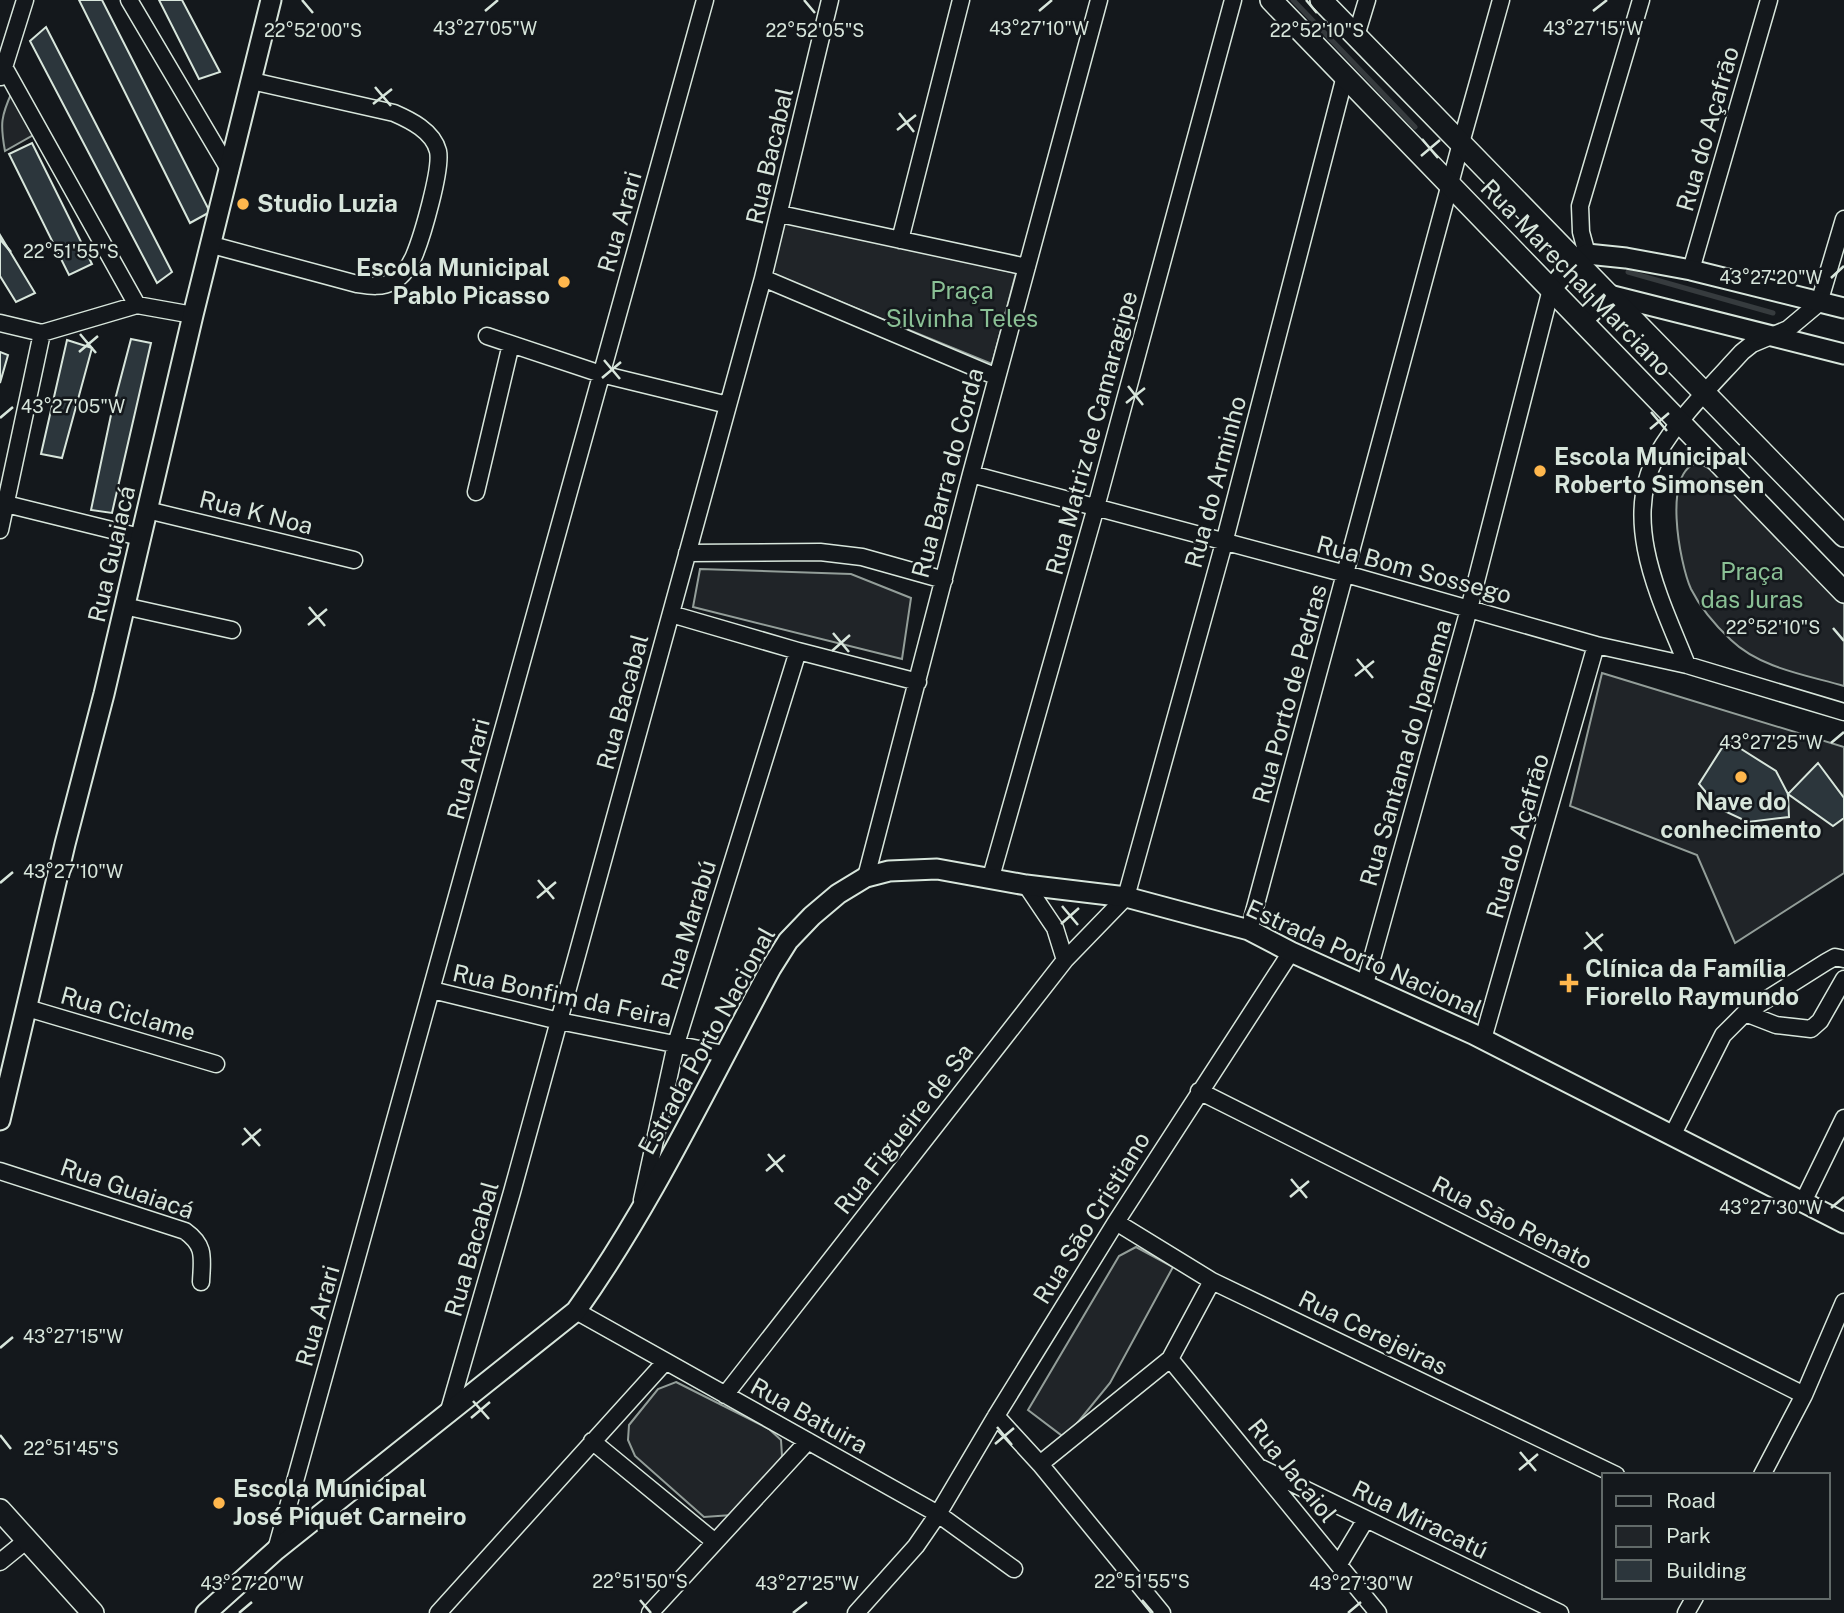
<svg xmlns="http://www.w3.org/2000/svg" width="1844" height="1613" font-family="'Public Sans',sans-serif">
<style>
.green{fill:#202428;stroke:#939e99;stroke-width:2}
.lines{fill:none;stroke-linecap:round;stroke-linejoin:round}
.stream{stroke:#363b3e;stroke-width:5}
.building{fill:#2c363c;stroke:#d8e6dc;stroke-width:2}
.minor-casing{stroke:#d8e6dc;stroke-width:19}
.tertiary-casing{stroke:#d8e6dc;stroke-width:23}
.secondary-casing{stroke:#d8e6dc;stroke-width:24}
.minor{stroke:#14181c;stroke-width:16}
.tertiary{stroke:#14181c;stroke-width:19}
.secondary{stroke:#14181c;stroke-width:21}
.ticks{fill:none;stroke:#d8e6dc;stroke-width:2.5}
.poi-dot{fill:#ffb74d;stroke:#14181c;stroke-width:2.5}
.labels{text-anchor:middle;stroke-width:5;stroke-linejoin:round;paint-order:stroke}
.street-label{font-size:24px;fill:#d8e6dc;stroke:#14181c}
.poi-label{font-size:24px;font-weight:bold;fill:#d8e6dc;stroke:#14181c;text-anchor:start}
.park-label{font-size:24px;fill:#8ac095;stroke:#14181c}
.ticks-label{font-size:18px;text-anchor:middle;fill:#d8e6dc;stroke:#14181c;stroke-width:5;stroke-linejoin:round;paint-order:stroke}
</style>
<rect width="100%" height="100%" fill="#14181c"/>
<path class="green" d="M12 92 35 134 5 151C0 124 1 116 12 92Z
M785 221 1016 273 992 364 772 274Z
M1699 463 1712 470 1844 604V686C1806 675 1760 668 1731 640 1715 625 1701 609 1691 589 1680 565 1661 468 1699 463Z
M700 569 851 574 911 598 902 659 693 607Z
M1602 673 1844 747V873L1735 943 1697 855 1570 806Z
M1136 1247 1173 1267 1110 1383 1065 1438 1028 1410 1119 1256Z
M676 1382 769 1429 781 1440 782 1456 779 1465 732 1515 704 1517 635 1456 628 1440 629 1425 658 1389Z"/>
<g class="lines">
<path class="stream" d="M1293 0 1415 127
M1628 272 1773 313"/>
</g>
<path class="building" d="M79 0H102L210 212 190 223Z
M159 0H182L220 72 199 79Z
M46 27 172 272 157 283 30 41Z
M32 143 92 264 69 275 9 154Z
M0 235 35 293 16 302 0 276Z
M131 339 151 343 112 513 91 510 111 415Z
M67 340 92 348 62 458 41 454Z
M0 352 8 355 0 383Z
M1727 740 1776 771 1788 794 1789 817 1748 822 1720 809 1699 784Z
M1818 763 1844 798V818L1833 826 1788 794Z"/>
<g class="lines">
<g class="minor-casing">
<path id="minor" d="M129 0 230 171
M1356 36 1367 0
M4 67 137 305
M1 77 25 0
M780 214 1027 267
M900 240 961 0
M212 245 357 284C370 286 382 288 394 281 403 276 410 265 414 256 422 237 442 169 438 151 433 131 410 120 394 113L252 81
M1587 254 1581 232 1580 206 1641 0
M1691 270 1769 0
M763 278 997 377
M0 323 42 333 137 305 193 315
M487 336 601 374 728 405
M971 474 1346 574 1596 645 1687 665 1844 712
M476 492 511 344
M6 504 140 537
M147 510 354 560
M0 530 42 333
M687 553 820 552 862 557 944 580
M124 606 232 630
M671 614 798 651 918 682
M1687 665C1662 602 1620 523 1657 455 1679 417 1712 385 1742 352L1752 344 1788 329 1819 303 1844 219
M866 877 971 474 1099 0
M991 877 1096 507 1233 0
M1026 885 1055 928 1065 960
M1249 930 1461 143 1501 0
M1844 959 1835 957 1826 962 1745 1013 1776 1025 1811 1029 1820 1021 1844 979
M1365 984 1469 609 1551 289
M432 990 559 1021 724 1054
M27 1008 216 1064
M1483 1039 1596 645
M1199 1091 1804 1395
M1672 1136 1723 1035 1745 1013
M0 1171 185 1231C206 1246 202 1258 201 1282
M642 1200 676 1044 798 651
M1803 1202 1844 1118
M1116 1222 1212 1281 1616 1475
M576 1311 938 1514 1014 1569
M1170 1359 1378 1613
M725 1395 1065 960 1126 897 1224 543 1345 76
M448 1414 512 1192 763 278 830 0
M996 1416 1040 1464 1162 1613
M592 1441 715 1542
M1040 1464 1170 1359 1212 1281
M1259 1467 1560 1613
M1762 1475 1804 1395 1844 1302
M276 1550 705 0
M0 1562 27 1540
M1339 1564 1366 1519
M438 1613 665 1362
M650 1613 808 1441
M856 1613 916 1546 938 1514 996 1416 1116 1222 1291 952
M1686 1613 1695 1597"/>
</g>
<g class="tertiary-casing">
<path id="tertiary" d="M1551 289 1575 261 1587 254 1626 258 1691 270 1844 308
M1582 321 1609 295 1844 354
M0 1120 65 844 104 694 193 315 271 0
M206 1613 276 1550 576 1311C652 1204 708 1084 771 968L788 941 812 916 838 894 866 877 889 871 937 869 1026 885 1126 897 1249 930 1291 952 1473 1034 1844 1223"/>
</g>
<g class="secondary-casing">
<path id="secondary" d="M1271 0 1844 592
M1321 0 1844 536
M0 1510 93 1613"/>
</g>
<use href="#minor" class="minor"/>
<use href="#tertiary" class="tertiary"/>
<use href="#secondary" class="secondary"/>
</g>
<path class="ticks" d="M302 0 313 13M804 0 815 13M1306 0 1317 13M485 11 498 0M1039 11 1052 0M1593 11 1607 0M375 87 391 106M373 104 392 89M899 113 914 132M897 130 916 115M1422 139 1438 158M1421 156 1440 140M0 239 11 252M1831 278 1844 266M80 334 96 353M79 352 98 336M604 360 620 379M602 378 621 362M1128 386 1143 405M1126 403 1145 388M1651 412 1667 431M0 418 13 407M1650 429 1669 413M309 607 325 626M308 625 327 609M1833 628 1844 641M833 633 849 652M832 651 850 635M1357 659 1373 678M1355 676 1374 661M1831 743 1844 732M538 880 554 899M0 883 13 872M537 898 556 882M1062 906 1078 925M1061 924 1079 908M1586 932 1602 951M1584 949 1603 934M244 1128 260 1146M242 1145 261 1129M768 1154 783 1172M766 1171 785 1155M1291 1179 1307 1198M1290 1197 1309 1181M1831 1208 1844 1197M0 1348 13 1337M473 1401 489 1419M471 1418 490 1402M997 1427 1012 1445M0 1435 11 1449M995 1444 1014 1428M1520 1452 1536 1471M1519 1470 1538 1454M640 1600 651 1613M1142 1600 1153 1613M239 1613 252 1602M793 1613 807 1602M1348 1613 1361 1602"/>
<g class="poi-dot">
<circle cx="243" cy="204" r="7"/>
<circle cx="564" cy="282" r="7"/>
<circle cx="1540" cy="471" r="7"/>
<circle cx="1741" cy="777" r="7"/>
<path d="M1565.5 972.5h7v7h7v7h-7v7h-7v-7h-7v-7h7z"/>
<circle cx="219" cy="1503" r="7"/>
</g>
<g class="labels">
<g class="street-label">
<text transform="translate(1708 129) rotate(-74)" y="8">Rua do Açafrão</text>
<text transform="translate(770 156) rotate(-77)" y="8">Rua Bacabal</text>
<text transform="translate(620 222) rotate(-74)" y="8">Rua Arari</text>
<text transform="translate(1576 278) rotate(46)" y="8">Rua Marechal Marciano</text>
<text transform="translate(1092 433) rotate(-75)" y="8">Rua Matriz de Camaragipe</text>
<text transform="translate(948 473) rotate(-75)" y="8">Rua Barra do Corda</text>
<text transform="translate(1216 482) rotate(-75)" y="8">Rua do Arminho</text>
<text transform="translate(256 513) rotate(14)" y="8">Rua K Noa</text>
<text transform="translate(112 554) rotate(-77)" y="8">Rua Guaiacá</text>
<text transform="translate(1414 570) rotate(15)" y="8">Rua Bom Sossego</text>
<text transform="translate(1290 694) rotate(-75)" y="8">Rua Porto de Pedras</text>
<text transform="translate(623 702) rotate(-75)" y="8">Rua Bacabal</text>
<text transform="translate(1406 753) rotate(-74)" y="8">Rua Santana do Ipanema</text>
<text transform="translate(469 769) rotate(-75)" y="8">Rua Arari</text>
<text transform="translate(1518 836) rotate(-74)" y="8">Rua do Açafrão</text>
<text transform="translate(689 925) rotate(-73)" y="8">Rua Marabú</text>
<text transform="translate(1364 959) rotate(24)" y="8">Estrada Porto Nacional</text>
<text transform="translate(562 996) rotate(12)" y="8">Rua Bonfim da Feira</text>
<text transform="translate(128 1014) rotate(16)" y="8">Rua Ciclame</text>
<text transform="translate(707 1041) rotate(-61)" y="8">Estrada Porto Nacional</text>
<text transform="translate(904 1129) rotate(-52)" y="8">Rua Figueire de Sa</text>
<text transform="translate(127 1189) rotate(19)" y="8">Rua Guaiacá</text>
<text transform="translate(1092 1218) rotate(-58)" y="8">Rua São Cristiano</text>
<text transform="translate(1512 1223) rotate(27)" y="8">Rua São Renato</text>
<text transform="translate(472 1249) rotate(-74)" y="8">Rua Bacabal</text>
<text transform="translate(318 1316) rotate(-74)" y="8">Rua Arari</text>
<text transform="translate(1373 1333) rotate(26)" y="8">Rua Cerejeiras</text>
<text transform="translate(809 1416) rotate(29)" y="8">Rua Batuira</text>
<text transform="translate(1292 1471) rotate(51)" y="8">Rua Jacaiol</text>
<text transform="translate(1420 1520) rotate(26)" y="8">Rua Miracatú</text>
</g>
<g class="poi-label">
<text x="257" y="212">Studio Luzia</text>
<text x="550" y="276" text-anchor="end">Escola Municipal<tspan x="550" dy="28">Pablo Picasso</tspan></text>
<text x="1554" y="465">Escola Municipal<tspan x="1554" dy="28">Roberto Simonsen</tspan></text>
<text x="1741" y="810" text-anchor="middle">Nave do<tspan x="1741" dy="28">conhecimento</tspan></text>
<text x="1585" y="977">Clínica da Família<tspan x="1585" dy="28">Fiorello Raymundo</tspan></text>
<text x="233" y="1497">Escola Municipal<tspan x="233" dy="28">José Piquet Carneiro</tspan></text>
</g>
<g class="park-label">
<text x="962" y="299">Praça<tspan x="962" dy="28">Silvinha Teles</tspan></text>
<text x="1752" y="580">Praça<tspan x="1752" dy="28">das Juras</tspan></text>
</g>
</g>
<g class="ticks-label">
<text x="1593" y="35">43°27'15"W</text>
<text x="485" y="35">43°27'05"W</text>
<text x="1039" y="35">43°27'10"W</text>
<text x="313" y="37">22°52'00"S</text>
<text x="815" y="37">22°52'05"S</text>
<text x="1317" y="37">22°52'10"S</text>
<text x="71" y="258">22°51'55"S</text>
<text x="1771" y="284">43°27'20"W</text>
<text x="73" y="413">43°27'05"W</text>
<text x="1773" y="634">22°52'10"S</text>
<text x="1771" y="749">43°27'25"W</text>
<text x="73" y="878">43°27'10"W</text>
<text x="1771" y="1214">43°27'30"W</text>
<text x="73" y="1343">43°27'15"W</text>
<text x="71" y="1455">22°51'45"S</text>
<text x="640" y="1588">22°51'50"S</text>
<text x="1142" y="1588">22°51'55"S</text>
<text x="252" y="1590">43°27'20"W</text>
<text x="807" y="1590">43°27'25"W</text>
<text x="1361" y="1590">43°27'30"W</text>
</g>
<rect x="1602" y="1473" width="228" height="126" fill="#14181c" stroke="#626a69" stroke-width="2"/>
<rect x="1616" y="1496" width="35" height="10" fill="#14181c" stroke="#626a69" stroke-width="2"/>
<text x="1666" y="1508" font-size="21" fill="#d8e6dc">Road</text>
<rect x="1616" y="1526" width="35" height="21" fill="#202428" stroke="#626a69" stroke-width="2"/>
<text x="1666" y="1543" font-size="21" fill="#d8e6dc">Park</text>
<rect x="1616" y="1560" width="35" height="21" fill="#2c363c" stroke="#626a69" stroke-width="2"/>
<text x="1666" y="1578" font-size="21" fill="#d8e6dc">Building</text>
</svg>
